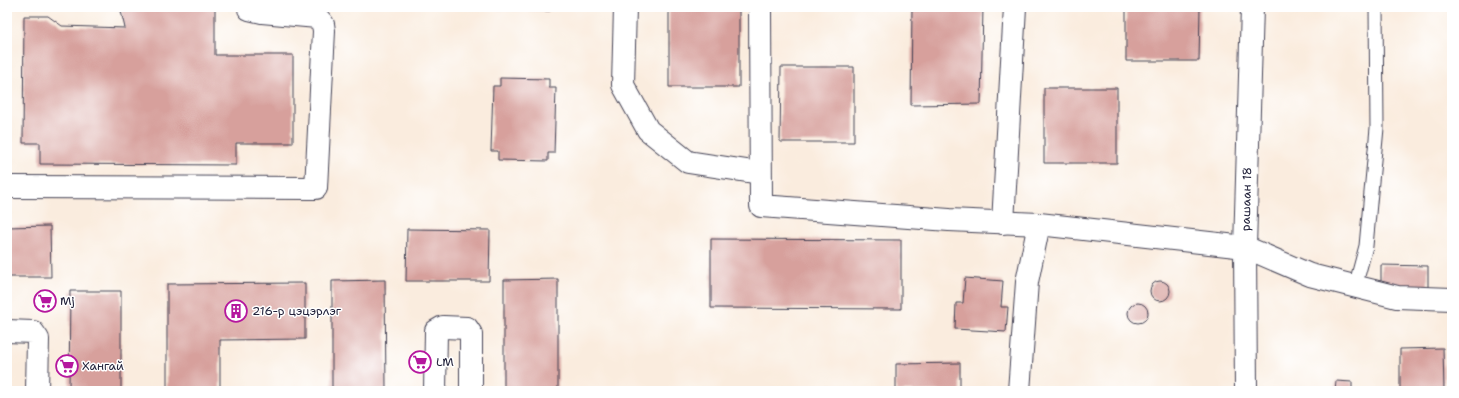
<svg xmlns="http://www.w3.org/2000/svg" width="1459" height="398" font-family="'Shantell Sans',sans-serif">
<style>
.building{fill:#d7a09c}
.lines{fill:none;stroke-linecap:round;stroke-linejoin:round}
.service-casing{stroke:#424053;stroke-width:15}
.minor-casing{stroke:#424053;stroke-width:24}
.service{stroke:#fff;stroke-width:13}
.minor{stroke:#fff;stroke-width:22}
.labels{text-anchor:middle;stroke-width:3;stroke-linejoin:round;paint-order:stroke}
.street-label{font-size:12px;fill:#22223b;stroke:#fff}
.poi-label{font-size:12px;fill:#22223b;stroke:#fff;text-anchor:start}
</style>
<rect width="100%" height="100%" fill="#fff"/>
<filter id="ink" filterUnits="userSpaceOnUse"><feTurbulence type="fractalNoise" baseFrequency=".025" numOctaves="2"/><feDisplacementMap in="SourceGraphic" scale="8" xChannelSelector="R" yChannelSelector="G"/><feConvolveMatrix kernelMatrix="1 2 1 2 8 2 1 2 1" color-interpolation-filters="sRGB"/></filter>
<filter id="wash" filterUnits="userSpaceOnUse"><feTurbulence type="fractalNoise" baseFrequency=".012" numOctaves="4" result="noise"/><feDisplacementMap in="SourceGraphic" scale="16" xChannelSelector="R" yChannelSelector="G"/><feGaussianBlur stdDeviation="0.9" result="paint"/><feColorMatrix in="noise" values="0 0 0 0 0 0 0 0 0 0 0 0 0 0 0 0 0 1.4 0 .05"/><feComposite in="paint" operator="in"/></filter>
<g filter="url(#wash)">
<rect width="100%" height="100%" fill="#faecde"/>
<g id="blocks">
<path class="building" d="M120 7H215V55H293V143H236V165L40 164V143H23L24 16H48L62 26 125 28Z
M500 7H550V11L499 10Z
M669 7H739V87H669Z
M912 7H983L981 104 911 105Z
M1126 7H1200L1199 61H1126Z
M781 67H854V142H780Z
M500 78 549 79V88H556L554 153H548V161L498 160V151H491L493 86H500Z
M1044 88H1117V163H1044Z
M50 226 51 277H7V227Z
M407 229 490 230 489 281H406Z
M711 239 901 240V309L711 308Z
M1381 265 1428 266V294L1381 293Z
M965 278 1003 281 1001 307H1008L1006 332 955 329 956 303H963Z
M558 279V391H504V280Z
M385 280 386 391H332V281Z
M1150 291a10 10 0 1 1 20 0a10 10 0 1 1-20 0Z
M305 283V339L220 340V391H167V284Z
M70 291H121V391H69Z
M1128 313a10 10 0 1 1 20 0a10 10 0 1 1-20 0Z
M1443 348 1444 391H1400V349Z
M960 363V391H896V364Z
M1336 381 1352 382V391H1335Z"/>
</g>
</g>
<g filter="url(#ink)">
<use href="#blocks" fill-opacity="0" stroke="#424053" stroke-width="1"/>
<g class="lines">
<g class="service-casing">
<path id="service" d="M1355 287 1366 246 1377 128 1376 7"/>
</g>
<g class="minor-casing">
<g id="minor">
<path d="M625 7 623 85 648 130 688 162 760 173"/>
<path d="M760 7 761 206 949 220 1039 224 1245 247 1310 275 1397 297 1452 299"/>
<path d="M7 187 316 188 324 31 323 24 317 17 262 12 249 9V7"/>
<path d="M1003 223 1015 7"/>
<path d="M7 331 33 332 38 339 37 391"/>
<path d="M435 391 436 331 443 327 467 328 471 334V391"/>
<path d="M1019 391 1027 282 1039 224"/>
<path id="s1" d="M1246 391 1245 247 1252 7"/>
</g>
</g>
<use href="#service" class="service"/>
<use href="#minor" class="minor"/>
</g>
</g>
<defs>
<g id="supermarket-ring" transform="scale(1.15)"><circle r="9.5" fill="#fff" stroke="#b5179e" stroke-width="1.5"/><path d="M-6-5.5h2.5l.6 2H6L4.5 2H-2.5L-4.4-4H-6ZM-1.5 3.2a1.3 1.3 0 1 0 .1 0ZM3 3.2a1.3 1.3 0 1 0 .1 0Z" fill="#b5179e"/></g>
<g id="building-ring" transform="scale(1.15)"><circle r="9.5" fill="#fff" stroke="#b5179e" stroke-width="1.5"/><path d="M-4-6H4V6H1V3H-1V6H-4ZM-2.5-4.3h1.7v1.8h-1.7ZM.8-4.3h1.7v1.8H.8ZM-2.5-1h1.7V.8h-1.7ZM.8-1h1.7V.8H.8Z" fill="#b5179e"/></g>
</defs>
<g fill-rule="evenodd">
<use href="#supermarket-ring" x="45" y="301"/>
<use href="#building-ring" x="236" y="311"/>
<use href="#supermarket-ring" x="420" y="362"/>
<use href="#supermarket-ring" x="67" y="366"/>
</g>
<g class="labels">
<g class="street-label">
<text dy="4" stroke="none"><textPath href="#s1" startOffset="192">рашаан 18</textPath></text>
</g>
<g class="poi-label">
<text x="60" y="305">Mj</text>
<text x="252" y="315">216-р цэцэрлэг</text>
<text x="436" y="366">LM</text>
<text x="82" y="370">Хангай</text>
</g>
</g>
<rect width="1459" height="398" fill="none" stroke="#fff" stroke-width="24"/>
</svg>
